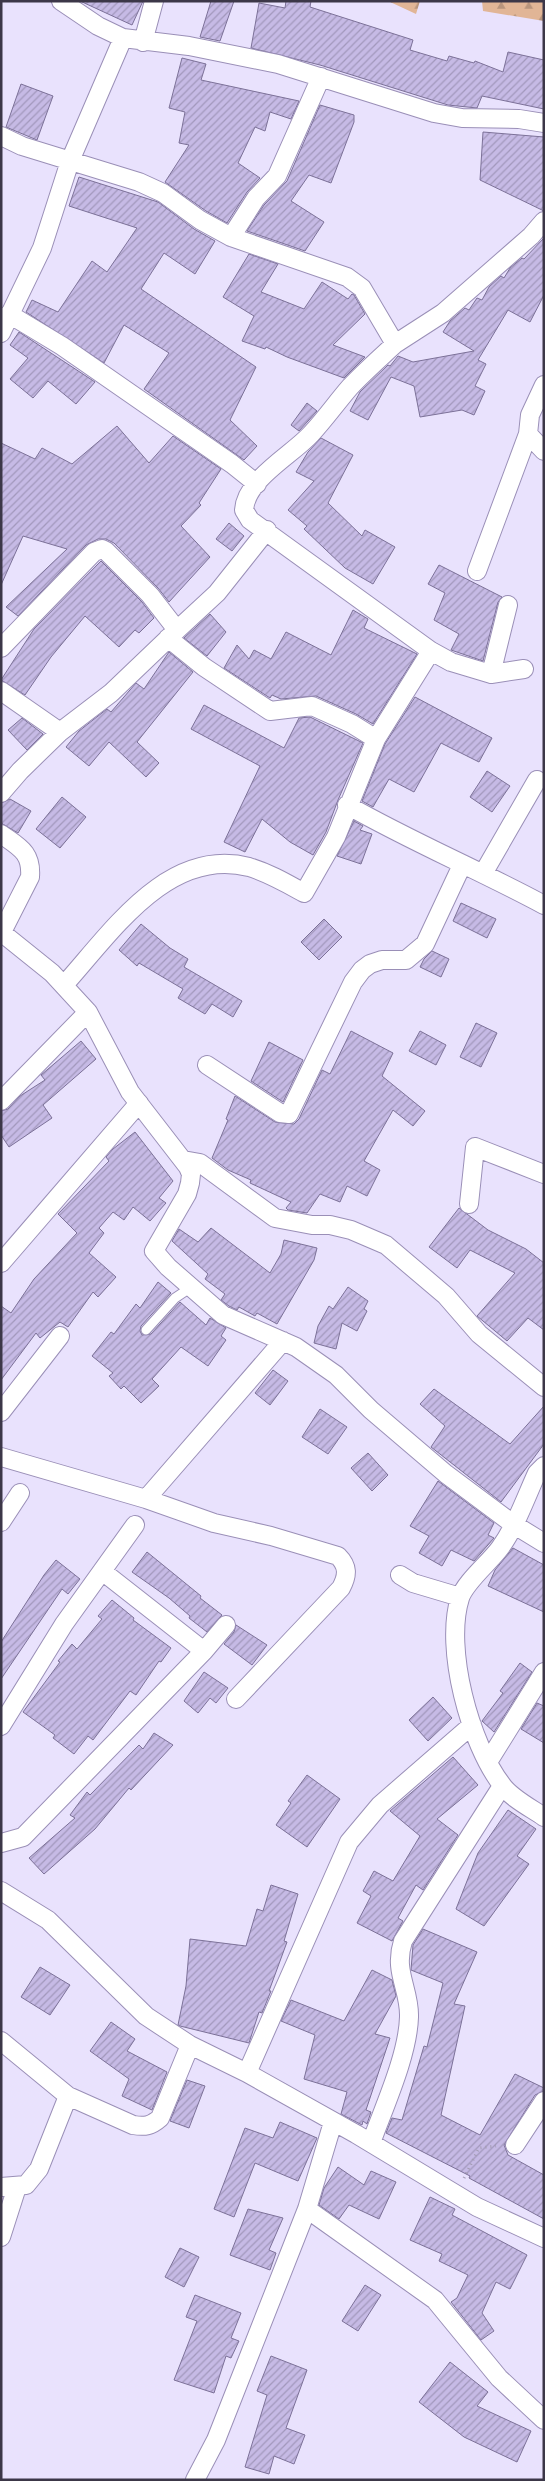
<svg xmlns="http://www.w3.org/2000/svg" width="545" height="2481" font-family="Overpass,sans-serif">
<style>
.forest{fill:url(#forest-firs)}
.building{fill:url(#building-hatch);stroke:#7c7198}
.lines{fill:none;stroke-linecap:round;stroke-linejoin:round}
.lane-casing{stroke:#9a8fb7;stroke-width:11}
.street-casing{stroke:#9a8fb7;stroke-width:20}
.path{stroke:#a39cb3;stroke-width:3;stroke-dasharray:1 4;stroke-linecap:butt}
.lane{stroke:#fff;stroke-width:9}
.street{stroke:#fff;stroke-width:18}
</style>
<defs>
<pattern id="forest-firs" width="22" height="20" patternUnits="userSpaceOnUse" patternTransform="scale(1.25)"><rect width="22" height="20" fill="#e1b596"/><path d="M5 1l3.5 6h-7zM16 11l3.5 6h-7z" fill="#b8947c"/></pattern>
<pattern id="building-hatch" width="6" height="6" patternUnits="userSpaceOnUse" patternTransform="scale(1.25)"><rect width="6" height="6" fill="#c6bae5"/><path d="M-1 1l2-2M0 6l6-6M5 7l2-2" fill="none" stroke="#a298bc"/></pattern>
</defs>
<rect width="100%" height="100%" fill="#e9e2fd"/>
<path class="forest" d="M388 1H420L416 14Z
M482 1H544V21L483 11Z"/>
<path class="building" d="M80 1H143L132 25Z
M211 1H234L220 41 200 37Z
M286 1H311L310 7 413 40 410 50 447 61 449 56 474 63 475 61 503 72 508 52 544 60V109L482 96 477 108 448 105 320 65 251 48 259 3 285 8Z
M182 58 206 64 201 80 299 101 291 119 270 112 265 131 255 127 238 163 260 178 247 192 227 223 206 211 165 182 189 145 179 143 185 112 169 108Z
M21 84 53 96 37 140 6 127Z
M320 105 354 115V122L331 183 309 175 291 201 324 222 305 251 247 231 264 205 287 181Z
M483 132 544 137V211L480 180Z
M79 177 158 202 194 229 215 241 195 274 164 253 141 289 256 367 230 420 257 446 244 460 144 389 169 353 124 325 104 363 26 312 32 300 58 312 92 261 107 272 137 228 69 206Z
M544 238V295L530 322 508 310 478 360 486 364 475 386 485 391 474 415 462 410 420 417 414 386 391 377 368 420 350 411 360 392 388 365 390 366 398 356 413 362 474 351 443 332 450 321 465 308 469 310 477 298 482 300 489 287 501 276 504 278 510 268 522 258 524 259Z
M249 254 278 264 261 292 304 309 322 282 348 299 352 294 354 295 365 314 333 345 365 357 344 378 287 357 266 347 265 349 242 341 254 316 223 297Z
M19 332 95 382 76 404 48 381 33 398 10 379 28 358 10 345Z
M307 403 317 411 299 431 291 425Z
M117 426 149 463 173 436 221 469 199 503 201 505 181 526 210 557 169 602 158 588 114 543 106 539H98L86 545 18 616 6 607 67 549 23 536 1 585V443L35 459 42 448 72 464Z
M321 438 353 455 328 503 362 536 365 530 395 547 373 584 345 568 304 529 307 526 288 510 314 481 296 472 308 452Z
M229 523 244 536 232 551 216 539Z
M101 561 142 602 154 618 139 633 135 630 119 647 85 616 51 657 25 695 1 680 34 629Z
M439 565 502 597 498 602 483 661 451 650 459 634 434 620 445 593 428 584Z
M353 610 368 619 364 628 417 654 373 724 356 714 316 696 281 699 272 695 270 698 224 668 237 645 249 659 254 650 271 659 286 632 331 655Z
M210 614 226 632 207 656 184 638Z
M169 652 193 672 137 742 159 763 146 777 109 742 89 766 66 747 79 731 107 709 111 712 136 683 144 689Z
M415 697 492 738 479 762 441 743 414 792 389 779 373 807 362 801 385 744Z
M204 705 284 748 299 718 310 717 363 743 338 800 326 832 313 855 290 842 262 819 245 852 224 842 260 766 191 729Z
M22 718 43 734 27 750 8 730Z
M487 771 510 786 492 812 470 797Z
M62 797 86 817 60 848 36 829Z
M10 799 31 811 18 833 1 823V803Z
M354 821 363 826 360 830 372 834 361 864 337 856Z
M461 903 496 919 487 938 453 921Z
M324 919 342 937 319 960 301 942Z
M141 924 170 948 188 959 184 967 242 1001 233 1017 212 1004 205 1014 178 998 183 989 139 963 137 966 119 950Z
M432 951 449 959 441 977 420 967 424 959Z
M476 1023 497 1033 481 1067 460 1057Z
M351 1031 393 1053 382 1076 425 1111 413 1126 393 1110 364 1161 380 1170 367 1196 347 1186 340 1202 320 1194 307 1213 288 1210 286 1208 291 1202 250 1183 251 1180 228 1170 212 1158 228 1120 226 1119 235 1096 275 1122 294 1124 299 1119 322 1070 330 1074Z
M420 1031 446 1045 436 1065 409 1051Z
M81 1041 96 1059 43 1105 52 1118 9 1147 1 1135V1111L8 1109 20 1096 45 1080 41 1075Z
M269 1042 303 1060 283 1102 251 1081Z
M135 1132 173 1181 159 1198 166 1203 150 1221 133 1207 124 1220 113 1212 99 1228 104 1233 89 1253 116 1277 98 1297 93 1292 68 1327 60 1322 40 1338 36 1333 1 1380V1306L11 1313 34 1279 77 1233 58 1214 109 1161 106 1157 113 1149Z
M459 1208 488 1230 526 1249 544 1263V1330L528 1318 507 1341 477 1316 515 1273 470 1250 457 1268 429 1247Z
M211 1228 270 1273 281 1254 284 1240 317 1248 314 1260 277 1324 257 1313 255 1316 239 1307 237 1310 229 1306 221 1300 225 1294 205 1279 208 1274 172 1241 179 1229 198 1242Z
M158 1282 171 1293 141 1326 140 1331 142 1335 151 1334 180 1302 206 1325 210 1318 226 1328 221 1336 226 1340 208 1366 181 1347 152 1379 159 1386 141 1403 124 1386 121 1389 109 1376 113 1373 92 1356 111 1332 114 1334 136 1304 140 1308Z
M348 1287 368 1301 364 1309 367 1311 357 1331 342 1323 336 1349 314 1343 318 1326 329 1306 333 1309Z
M273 1370 288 1381 270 1405 255 1393Z
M434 1389 510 1444 544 1406V1444L501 1502 431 1447 445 1426 420 1404Z
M320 1409 347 1427 328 1454 302 1437Z
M368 1453 388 1475 372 1491 351 1468Z
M438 1481 494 1523 488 1535 494 1538 474 1561 451 1550 442 1566 419 1553 429 1536 410 1526Z
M513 1548 544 1565V1612L488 1586 495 1570Z
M147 1552 201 1596 200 1598 222 1615 207 1632 189 1618 190 1616 169 1598 132 1572Z
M56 1560 80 1579 68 1594 62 1589 1 1679V1642L44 1575Z
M112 1600 134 1618 133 1620 171 1648 161 1662 159 1661 136 1695 130 1691 93 1740 88 1736 74 1754 53 1738 55 1735 23 1712 60 1662 58 1661 72 1644 77 1649 102 1619 98 1616Z
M236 1625 267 1645 252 1665 224 1644 234 1632Z
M520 1663 532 1672 494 1732 482 1721 503 1693 500 1691Z
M204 1672 228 1688 216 1703 210 1698 198 1713 184 1701Z
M433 1697 452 1718 428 1741 409 1720Z
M537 1703 544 1706V1743L521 1729Z
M154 1733 173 1745 131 1790 129 1788 95 1829 44 1874 29 1858 75 1818 70 1815 87 1792 90 1795 139 1745 143 1749Z
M453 1757 478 1785 437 1819 458 1835 423 1890 416 1885 398 1918 403 1921 392 1941 357 1923 371 1896 363 1891 374 1871 393 1881 420 1836 390 1811Z
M307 1775 340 1799 307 1847 276 1825 291 1803 288 1801Z
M508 1810 536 1829 517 1856 529 1864 484 1926 456 1909 478 1853Z
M271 1885 298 1894 284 1941 287 1942 269 1991H271L262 2013 259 2012 249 2043 180 2026 178 2025 186 1986 190 1939 246 1946 257 1909 263 1911Z
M423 1929 477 1952 454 2004 465 2006 441 2115 480 2135 515 2074 544 2088V2091L535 2095 504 2145 508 2155 544 2175V2219L469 2178 470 2176 386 2133 392 2118 402 2120 424 2046 427 2047 443 1983 411 1970 413 1945Z
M40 1967 70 1985 50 2015 21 1997Z
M372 1970 392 1980 396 1996 375 2034 390 2038 366 2110 371 2112 367 2124 363 2121 362 2125 341 2114 347 2092 304 2079 315 2035 281 2021 291 2000 344 2021Z
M111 2022 135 2039 127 2051 167 2072 152 2110 122 2096 129 2079 90 2051Z
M187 2080 205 2086 189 2128 170 2121Z
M280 2122 317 2138 298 2181 255 2163 234 2217 214 2209 245 2128 273 2138Z
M338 2167 364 2185 371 2171 396 2182 379 2219 349 2205 339 2219 319 2205 324 2188Z
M430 2197 455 2209 452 2215 527 2255 510 2289 496 2282 482 2313 494 2331 481 2340 451 2302 457 2298 468 2275 439 2261 442 2254 410 2240Z
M248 2209 283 2218 269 2250 276 2253 270 2270 230 2255Z
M180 2248 199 2257 184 2287 165 2277Z
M365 2285 381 2295 358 2331 342 2321Z
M195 2295 241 2313 231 2338 239 2341 231 2358 226 2356 214 2393 174 2380 197 2321 186 2317Z
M271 2356 307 2370 286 2428 305 2435 294 2464 274 2456 269 2474 245 2467 267 2395 257 2391Z
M450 2362 488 2392 477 2406 531 2431 517 2462 464 2437 419 2402Z"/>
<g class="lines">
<g class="lane-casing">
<path id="lane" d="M146 1330 175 1298 190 1288"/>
</g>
<g class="street-casing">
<path id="street" d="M61 1 98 26 123 38 189 46 278 64 434 113 462 118 519 119 544 123
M143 42 154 1
M1 136 22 146 139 182 163 193 200 220 231 237 347 277 362 288 395 344 443 313 531 236 544 221
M231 237 256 198 277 176 321 77
M9 314 62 346 232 464 257 484
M1 333 42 248 70 161 123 38
M395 344C380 358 364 372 350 387 337 402 325 419 311 434 292 455 246 479 244 510L250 520 431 651 451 662 491 674 524 669
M544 385 530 415 528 434 544 451
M477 571 528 434
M177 630 217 593 267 530
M168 638 204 667 270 711 312 706 352 724 376 739
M1 648 94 552 102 549 106 551 150 595 177 630 111 693 60 732
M491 674 508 605
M1 691 60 732 20 771 1 793
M347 805C412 842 479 870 544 905
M1 834C19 847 32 852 30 877L2 932
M484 872 537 780
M1 932 52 973 88 1012 130 1092 188 1167 191 1174 190 1183 187 1194 154 1251 168 1267 223 1315 296 1347 336 1375 371 1410 446 1474 513 1524 544 1543
M64 985C111 933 168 846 249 867 269 873 286 883 304 893L336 837 376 739 431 651
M207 1065 280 1113 289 1114 353 982 362 970 370 964 382 960H406L425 944 462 865
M1 1101 88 1012
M183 1160 200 1163 275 1218 312 1225H330L351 1230 386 1245 446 1296 479 1334 544 1387
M469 1204 475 1147 544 1174
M1 1263 139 1103
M1 1412 60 1336
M1 1457 146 1499 214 1523 271 1536 338 1556C348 1566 348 1575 341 1588L236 1699
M544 1466 537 1473C526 1497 516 1526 500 1548 490 1562 465 1582 460 1598 444 1648 470 1744 502 1785 511 1798 531 1808 544 1817
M146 1499 283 1341
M1 1522 20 1493
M102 1571 204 1651
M400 1575 413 1583 460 1597
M1 1726 64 1624 135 1525
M488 1762 544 1672
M1 1843 23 1837 204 1651 226 1625
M1 1891 48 1920 146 2016 190 2045 247 2073 356 2134 477 2207 544 2238
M1 2041 68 2096
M247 2073 349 1842 380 1805 472 1725
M371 2143C384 2107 408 2055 409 2017 410 1989 393 1972 403 1941L502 1786
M515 2145 544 2101
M1 2187 26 2185 39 2169 68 2096 133 2125C145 2127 151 2126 160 2118L190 2045
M307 2209 435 2300 499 2378 544 2420
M1 2237 17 2187
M195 2480 216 2440 307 2209 333 2122"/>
</g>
<path class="path" d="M464 2178 479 2148 496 2146"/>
<use href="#lane" class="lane"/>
<use href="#street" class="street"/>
</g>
<rect width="545" height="2481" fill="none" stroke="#3c3748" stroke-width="5"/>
</svg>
